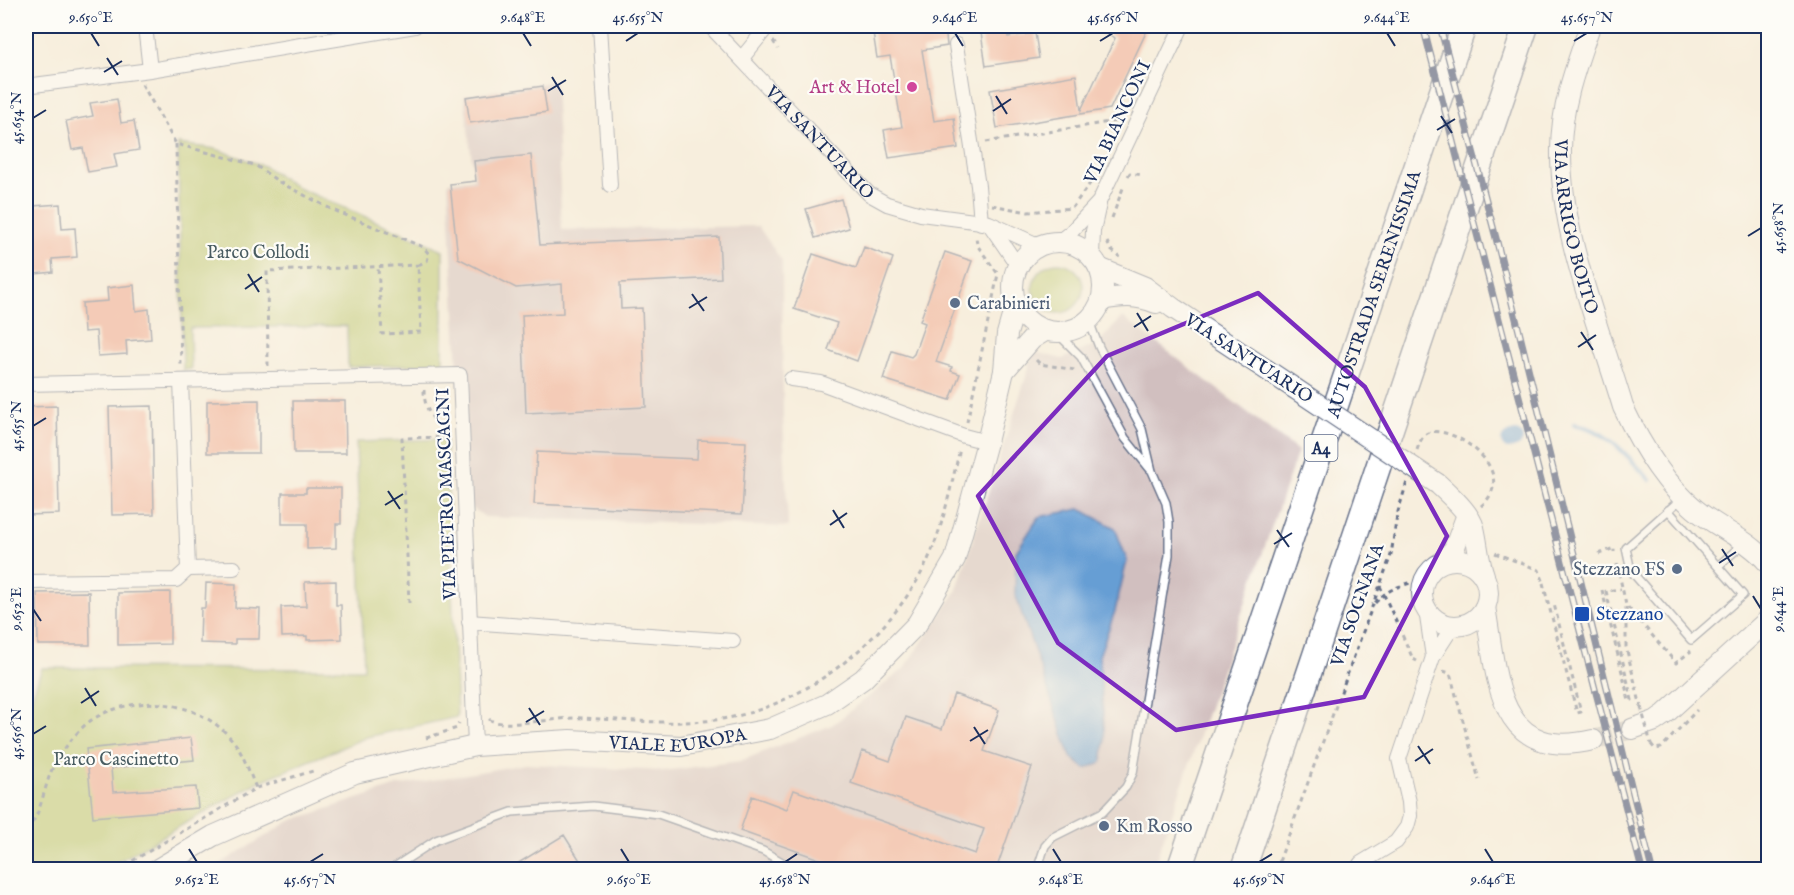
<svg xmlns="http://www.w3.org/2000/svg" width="1794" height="895" font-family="'IM FELL English',serif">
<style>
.industrial{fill:#d1bfbf}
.green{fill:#b5c669;stroke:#687a64;stroke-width:1.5}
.water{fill:#669ed4;stroke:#406699;stroke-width:1.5}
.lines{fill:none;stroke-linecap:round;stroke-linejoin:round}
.stream{stroke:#669ed4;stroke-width:4.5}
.canal{stroke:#669ed4;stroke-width:16}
.building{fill:#f0a189}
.secondary-tunnel{stroke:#cbc8c4;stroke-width:20;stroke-dasharray:20 10;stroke-linecap:butt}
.lane-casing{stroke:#68728a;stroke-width:10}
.street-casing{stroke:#68728a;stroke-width:16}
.secondary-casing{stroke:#68728a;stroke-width:22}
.highway-casing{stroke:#68728a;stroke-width:27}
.path{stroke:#68728a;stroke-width:3;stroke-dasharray:4.5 4.5;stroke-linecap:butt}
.lane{stroke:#fff;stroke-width:7}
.street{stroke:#fff;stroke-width:14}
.secondary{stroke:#fff;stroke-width:20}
.highway{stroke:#fff;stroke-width:24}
.rail-casing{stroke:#1b2f5e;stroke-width:7}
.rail{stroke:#fdfcf7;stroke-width:4.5;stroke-dasharray:14;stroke-linecap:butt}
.secondary-bridge-casing{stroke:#68728a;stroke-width:22;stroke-linecap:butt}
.path-bridge{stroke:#68728a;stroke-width:3;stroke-dasharray:4.5 4.5;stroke-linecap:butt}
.secondary-bridge{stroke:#fff;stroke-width:20}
.marked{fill:none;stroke:#7b2cbf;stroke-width:4.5;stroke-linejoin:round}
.ticks{fill:none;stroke:#1b2f5e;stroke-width:2}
.hotel-dot{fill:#d1479c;stroke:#fdfcf7;stroke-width:2}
.service-dot{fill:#5c6f8a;stroke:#fdfcf7;stroke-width:2}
.transit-dot{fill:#1a4fb4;stroke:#fdfcf7;stroke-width:2}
.labels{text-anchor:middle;stroke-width:4.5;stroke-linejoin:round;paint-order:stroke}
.shield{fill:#fdfcf7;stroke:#5f6c8c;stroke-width:1.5}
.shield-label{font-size:16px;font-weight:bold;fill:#1b2f5e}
.hotel-label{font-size:18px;fill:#b23c85;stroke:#fdfcf7;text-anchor:end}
.street-label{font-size:18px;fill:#1b2f5e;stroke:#fdfcf7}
.park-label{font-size:18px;fill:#495c61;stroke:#fdfcf7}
.service-label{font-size:18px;fill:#4e5e75;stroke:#fdfcf7;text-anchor:start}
.transit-label{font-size:18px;fill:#164399;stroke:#fdfcf7;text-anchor:start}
.neatline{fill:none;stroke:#1b2f5e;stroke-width:2}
.ticks-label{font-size:15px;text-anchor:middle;fill:#1b2f5e}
</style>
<rect width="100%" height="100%" fill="#fdfcf7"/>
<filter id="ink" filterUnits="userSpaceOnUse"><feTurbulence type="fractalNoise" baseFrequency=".0167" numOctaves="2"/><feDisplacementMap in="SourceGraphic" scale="12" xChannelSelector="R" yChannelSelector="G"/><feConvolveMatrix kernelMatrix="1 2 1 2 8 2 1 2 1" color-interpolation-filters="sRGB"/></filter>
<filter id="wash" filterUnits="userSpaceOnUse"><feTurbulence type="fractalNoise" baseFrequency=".008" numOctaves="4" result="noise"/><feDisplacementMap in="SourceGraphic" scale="24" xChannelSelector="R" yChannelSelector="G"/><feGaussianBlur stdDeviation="1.35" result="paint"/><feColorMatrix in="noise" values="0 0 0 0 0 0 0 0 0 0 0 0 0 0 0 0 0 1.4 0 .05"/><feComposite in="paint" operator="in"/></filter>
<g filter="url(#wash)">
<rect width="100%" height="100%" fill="#f7eedd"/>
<path class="industrial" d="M555 81 562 230 758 226 782 261 783 416 788 527 485 517 465 503 448 182 474 178 464 96Z
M1123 317 1298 451 1153 869 210 870 290 821 397 786 526 764 663 771 740 761 832 725 904 669 956 592 1034 352 1062 359 1098 343Z"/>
<path class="green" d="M178 144 216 149 264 166 298 188 443 250V364L348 367 347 326 190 328 191 369 183 370Z
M1033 288a25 25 0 1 1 50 0a25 25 0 1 1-50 0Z
M446 439 457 717 367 737 258 782 105 869 26 870V714L42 668 364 669 356 442Z"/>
<path class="water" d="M1080 509 1115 528 1127 560 1115 611 1099 656 1105 741 1102 762 1085 769 1071 757 1015 594 1016 552 1039 517Z"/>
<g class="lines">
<path class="stream" d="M1574 424C1608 430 1627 456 1650 480"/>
<path class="canal" d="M1509 441 1515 439"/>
</g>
<g id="blocks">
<path class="building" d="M872 26H945L947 46 922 50 934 121 954 118 958 148 889 158 884 130 902 127 890 56 877 58Z
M980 26H1006L1008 37 1035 33 1039 58 986 66Z
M1089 26H1149L1110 109 997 128 990 90 1076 75 1081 110 1115 38Z
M543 86 547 112 470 123 466 97Z
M117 99 121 123 134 121 139 150 114 154 117 167 88 172 83 148 72 150 66 121 93 116 90 103Z
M531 155 540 245 719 237 721 278 620 283 621 309 642 308 646 407 526 413 522 315 563 313 562 284 516 288 458 258 450 184 476 181 474 161Z
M841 199 849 228 815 238 806 209Z
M60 204 62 229 75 228 77 257 52 259 53 272 26 275V220L34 219 33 206Z
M864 247 893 258 857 361 828 350 837 323 794 309 813 254 856 268Z
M945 252 972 261 936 362 952 367 951 371 960 374 950 400 883 379 892 351 911 357 914 354 925 323 920 321Z
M134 285 136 311 149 309 151 339 126 341 127 354 98 356 96 331 84 332 82 303 108 301 107 288Z
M259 400V453H207V401Z
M293 401H345L346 453H294Z
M57 406 59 514 26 515V407Z
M152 406 154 514 112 515 109 407Z
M698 440 746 442 742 514 534 504 537 452 697 459Z
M306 488H341V524H336V548L307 549V524H282V493H306Z
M336 581V605H341L342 639 307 640V636L282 637 281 607 306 606 305 582Z
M206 583 236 584 235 608 260 609 259 639H235V644L200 643 201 608H205Z
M89 592 90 645H38L37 593Z
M170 592V644L118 645V593Z
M954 694 999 710 984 751 1032 767 996 870H850L740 831 752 796 787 809 794 790 975 854 984 829 851 783 862 751 890 761 906 717 942 729Z
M191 738 194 760 111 768 113 792 196 787 198 808 93 817 86 749Z
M564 835 586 870H507Z"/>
</g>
</g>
<g filter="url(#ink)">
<use href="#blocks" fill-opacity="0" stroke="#68728a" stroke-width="1.5"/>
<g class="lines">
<path class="secondary-tunnel" d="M1593 740 1632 729"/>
<g class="lane-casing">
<path id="lane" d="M1056 332 1081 357 1125 438 1150 469
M1668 510 1743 595 1691 640 1631 571 1626 548 1681 499
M1718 566 1743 544
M390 870 436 840 512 812 593 806 658 814 763 851 796 870
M1037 870 1045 846 1053 837 1103 812 1126 787 1133 773 1169 555V522L1166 503 1152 471 1142 429 1099 347 1089 321"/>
</g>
<g class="street-casing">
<g id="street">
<path d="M145 26 150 70"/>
<path d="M600 26 610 185"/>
<path id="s1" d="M710 26 869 194 887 204 921 214 989 223 1040 246"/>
<path d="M956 45 978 186 981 223"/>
<path d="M742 58 768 26"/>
<path d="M26 86 150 70 415 26"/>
<path d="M990 225 1018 266"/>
<path d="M1058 242 1071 232 1099 202 1182 26"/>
<path d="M1092 256 1093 231 1099 204"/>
<path d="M791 379 821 383 964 436 987 442"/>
<path d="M26 384 460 375 475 746"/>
<path d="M188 569 234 568"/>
<path d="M26 582 176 580 188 569 181 381"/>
<path d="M1426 610 1433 657"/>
<path d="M469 622 733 641"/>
<path d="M1356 870 1361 863 1396 842 1407 827 1410 816 1409 802 1399 759 1433 657 1453 626"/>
</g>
</g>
<g class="secondary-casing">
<g id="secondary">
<path id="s2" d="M1590 26C1576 66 1561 106 1561 150 1560 234 1599 326 1623 407 1640 443 1664 483 1695 509 1719 529 1748 539 1768 563"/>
<circle cx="1058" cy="287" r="45"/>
<path d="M1099 268 1145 287 1173 308 1294 388"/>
<path d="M1102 300C1122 296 1136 295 1156 303"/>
<path d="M1004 371 1032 339 1045 331"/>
<path d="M1438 484C1449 494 1471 514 1474 528 1478 544 1478 559 1484 575"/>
<circle cx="1455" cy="593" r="33"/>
<path d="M1442 562 1454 549 1466 517"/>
<path d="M1485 607C1497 674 1495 763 1593 740"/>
<path d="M1632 729 1655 721 1665 714 1768 620"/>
<path id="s3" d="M156 870 213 836 355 773 475 746 570 740 681 746 770 729 827 704 863 679 917 624 955 559 987 442 1004 371 1007 334 1016 303"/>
</g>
</g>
<g class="highway-casing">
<g id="highway">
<path id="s4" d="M1179 870 1464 26"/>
<path d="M1243 870 1526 26"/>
</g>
</g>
<path class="path" d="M773 41 778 49
M142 84 176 144 255 165 279 182 331 209 423 247 429 254 427 261 418 265 421 332 382 334 378 267
M986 142 1122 120
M176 144 181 367
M1128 176 1130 173 1142 175
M992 205 1028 212 1072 208 1091 182
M1112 218 1123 188
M1107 242 1111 250 1120 257
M1036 360 1040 364 1075 370
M268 366 267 271 418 265
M424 390C424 411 434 421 449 435
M967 422 998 274 977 245 976 236
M1417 450C1419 444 1421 438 1426 434 1446 420 1525 470 1480 507
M1495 553 1539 570 1544 583
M1599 554 1614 548V552
M1617 564 1626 605 1676 663 1691 651
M1543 583 1577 713 1581 712 1554 604
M1380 586 1413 659 1417 661
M1602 590 1629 701 1632 700 1606 591 1621 589
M409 603 402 438 450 437
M1375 603C1394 582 1408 588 1427 574
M1626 607V647L1641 707
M1443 671 1450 673 1479 780
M489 719C501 730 562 716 583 718 626 720 671 725 715 720 796 710 877 649 918 579 941 540 949 493 960 449
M426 738 457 728 459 723
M1651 744 1655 749 1661 748 1697 710
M26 829C42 819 44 779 57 760 66 746 79 728 93 719 140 691 205 701 237 746 245 759 250 774 256 788
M117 870 256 788 313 771
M1276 870 1391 555 1397 515 1407 482"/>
<use href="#lane" class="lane"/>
<use href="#street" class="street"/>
<use href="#secondary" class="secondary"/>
<use href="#highway" class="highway"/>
<g class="rail-casing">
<path id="rail" d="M1423 26 1642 870
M1440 26 1497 242 1652 870"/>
</g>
<use href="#rail" class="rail"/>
<g class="secondary-bridge-casing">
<path id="secondary-bridge" d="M1294 388 1438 484"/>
</g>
<path class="path-bridge" d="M1641 707 1651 744"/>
<use href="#secondary-bridge" class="secondary-bridge"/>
</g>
</g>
<path d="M0 0H1794V895H0ZM1258 293 1365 387 1447 536 1364 697 1176 730 1058 643 978 496 1107 356Z" fill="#f7eedd" fill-opacity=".55" fill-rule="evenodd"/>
<path class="marked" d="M1258 293 1365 387 1447 536 1364 697 1176 730 1058 643 978 496 1107 356Z"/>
<path class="ticks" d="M91 33 99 46M523 33 531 46M955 33 963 46M1387 33 1395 46M626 41 638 33M1100 41 1113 33M1574 41 1587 33M107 58 118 75M104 72 122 61M552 77 563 95M548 91 566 80M996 96 1007 114M993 111 1011 99M1441 116 1452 133M33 118 46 110M1437 130 1455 119M1748 236 1761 228M248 274 259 292M245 289 262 277M692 294 704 311M689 308 707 297M1137 313 1148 331M1134 327 1151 316M1581 332 1593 350M1578 347 1596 335M33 426 46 418M388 491 400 509M385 505 403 494M833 510 844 528M830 525 847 513M1277 530 1289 547M1274 544 1292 533M1722 549 1733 566M1719 563 1736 552M1753 596 1761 609M33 609 41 621M85 688 96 706M81 703 99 691M529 708 540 725M526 722 544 711M974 727 985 744M33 734 46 726M970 741 988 730M1418 746 1430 764M1415 761 1433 749M189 849 197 862M621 849 629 862M1053 849 1061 862M1485 849 1493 862M310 862 323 854M785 862 797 854M1259 862 1272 854"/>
<circle class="hotel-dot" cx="912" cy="87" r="6"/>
<g class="service-dot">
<circle cx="955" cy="303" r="6"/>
<circle cx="1677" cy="569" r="6"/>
<circle cx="1104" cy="826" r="6"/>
</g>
<rect class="transit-dot" x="1574" y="606" width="16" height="16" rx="3"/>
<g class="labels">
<rect class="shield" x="1304.5" y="435" width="33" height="26" rx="4.5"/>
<g class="shield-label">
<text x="1321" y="454">A4</text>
</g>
<g class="hotel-label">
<text x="900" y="93">Art &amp; Hotel</text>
</g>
<g class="street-label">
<text transform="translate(1117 122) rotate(-65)" y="6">VIA BIANCONI</text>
<text dy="6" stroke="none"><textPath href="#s1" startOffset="160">VIA SANTUARIO</textPath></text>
<text dy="6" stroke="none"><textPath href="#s2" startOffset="206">VIA ARRIGO BOITO</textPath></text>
<text dy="6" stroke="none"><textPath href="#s4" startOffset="608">AUTOSTRADA SERENISSIMA</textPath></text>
<text transform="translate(1249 358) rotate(33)" y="6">VIA SANTUARIO</text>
<text transform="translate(446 494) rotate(-92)" y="6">VIA PIETRO MASCAGNI</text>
<text transform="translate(1357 605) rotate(-71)" y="6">VIA SOGNANA</text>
<text dy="6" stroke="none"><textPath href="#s3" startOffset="548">VIALE EUROPA</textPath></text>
</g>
<g class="park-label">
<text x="258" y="258">Parco Collodi</text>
<text x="116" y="765">Parco Cascinetto</text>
</g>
<g class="service-label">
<text x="967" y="309">Carabinieri</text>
<text x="1665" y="575" text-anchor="end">Stezzano FS</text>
<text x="1116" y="832">Km Rosso</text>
</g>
<g class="transit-label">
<text x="1596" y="620">Stezzano</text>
</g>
</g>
<rect width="1794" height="895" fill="none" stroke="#fdfcf7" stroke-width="66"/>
<rect x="33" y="33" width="1728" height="829" class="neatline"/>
<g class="ticks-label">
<text x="91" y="22">9.650°E</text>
<text x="523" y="22">9.648°E</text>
<text x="638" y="22">45.655°N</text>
<text x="955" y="22">9.646°E</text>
<text x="1113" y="22">45.656°N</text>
<text x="1387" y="22">9.644°E</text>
<text x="1587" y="22">45.657°N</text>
<text transform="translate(16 118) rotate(-90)" y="5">45.654°N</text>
<text transform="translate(1778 228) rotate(-90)" y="5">45.658°N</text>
<text transform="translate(16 426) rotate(-90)" y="5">45.655°N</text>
<text transform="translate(16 609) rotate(-90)" y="5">9.652°E</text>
<text transform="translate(1778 609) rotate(-90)" y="5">9.644°E</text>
<text transform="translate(16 734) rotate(-90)" y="5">45.656°N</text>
<text x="197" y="884">9.652°E</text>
<text x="310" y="884">45.657°N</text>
<text x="629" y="884">9.650°E</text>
<text x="785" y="884">45.658°N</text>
<text x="1061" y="884">9.648°E</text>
<text x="1259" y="884">45.659°N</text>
<text x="1493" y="884">9.646°E</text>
</g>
</svg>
